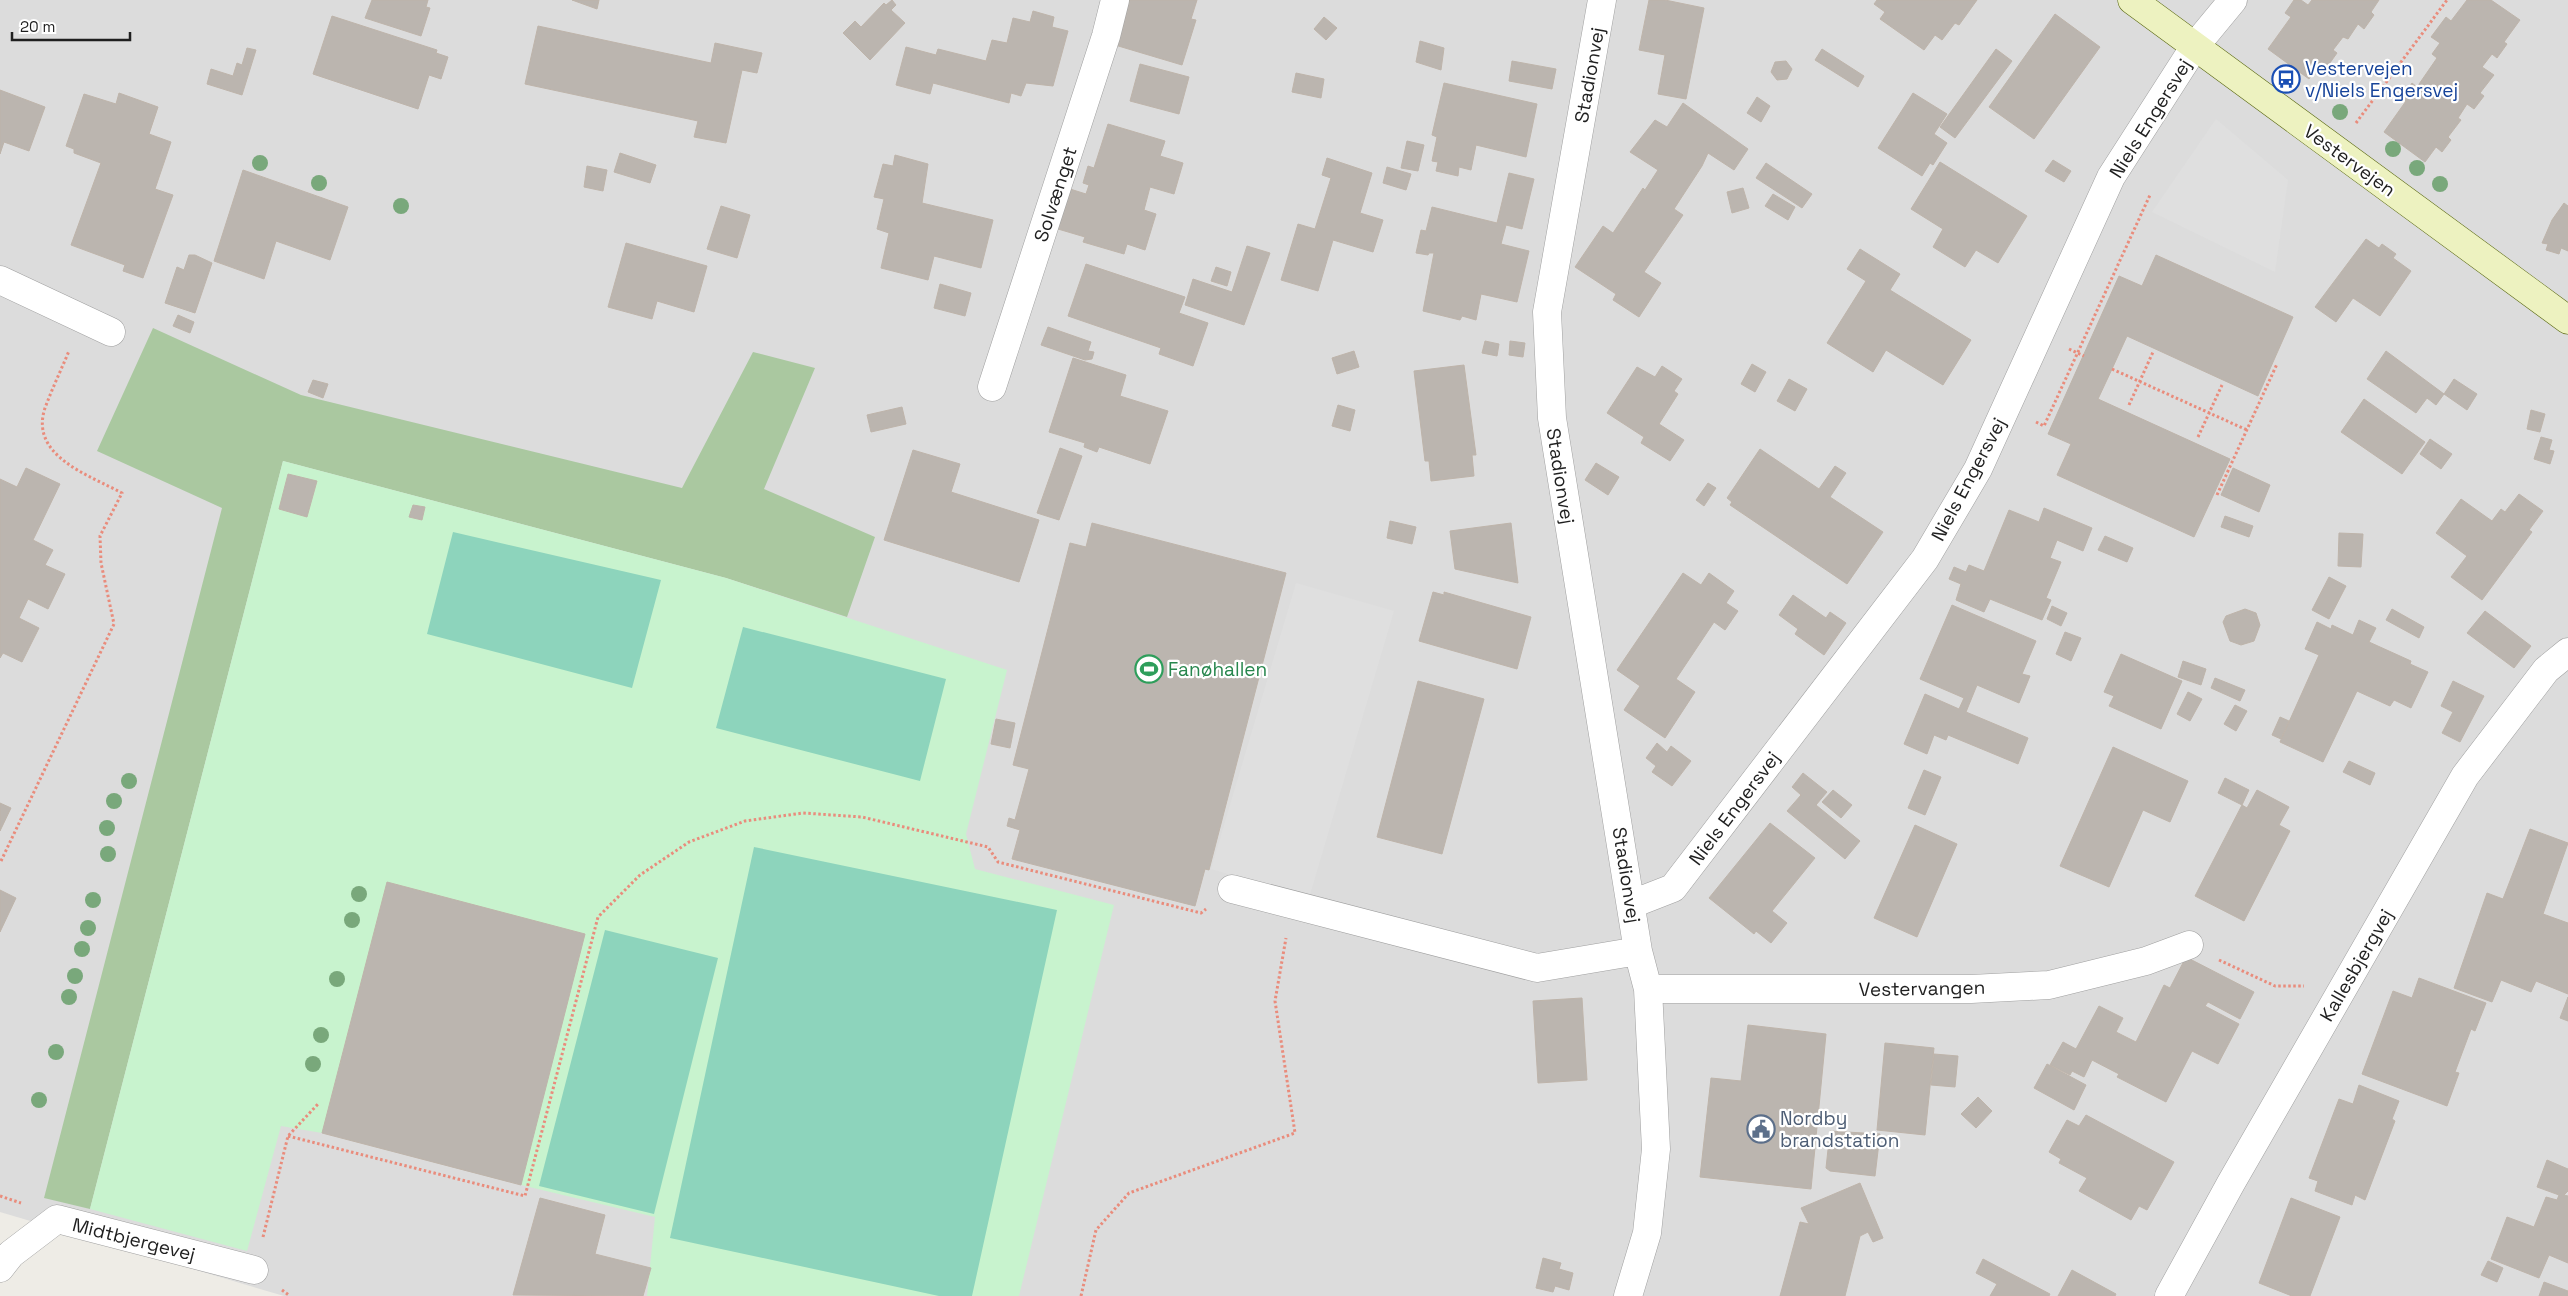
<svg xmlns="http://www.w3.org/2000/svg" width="2568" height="1296" font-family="'Space Grotesk',sans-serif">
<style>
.residential{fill:#dcdcdc}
.forest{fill:#aac8a0}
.park{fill:#c8f3ce}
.pitch{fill:#8dd4bc}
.parking{fill:#dfdfdf}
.building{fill:#bbb5af;stroke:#beb4aa}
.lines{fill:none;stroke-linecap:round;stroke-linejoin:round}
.street-casing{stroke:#a0a0a0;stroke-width:29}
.secondary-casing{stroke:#5b6912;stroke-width:29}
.path{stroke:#e98c7c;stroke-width:3;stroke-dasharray:2.5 2.5;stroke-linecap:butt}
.street{stroke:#fff;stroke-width:28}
.secondary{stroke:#edf2c0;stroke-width:28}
.tree{fill:#79a87b}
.labels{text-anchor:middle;stroke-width:4.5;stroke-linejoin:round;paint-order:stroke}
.transit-label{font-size:19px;fill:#164399;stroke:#fff;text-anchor:start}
.street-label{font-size:19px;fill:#1f1f1f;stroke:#fff}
.leisure-label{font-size:19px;fill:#27864d;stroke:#fff;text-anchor:start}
.service-label{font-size:19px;fill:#4e5e75;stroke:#fff;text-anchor:start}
</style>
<rect width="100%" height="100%" fill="#eeece6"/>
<path class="residential" d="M0 0H2568V1296H284L0 1212Z"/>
<path class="forest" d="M153 328 301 395 682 488 753 352 815 368 764 489 875 537 847 617 726 578 283 461 90 1209 44 1198 222 508 97 451Z"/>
<path class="park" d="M283 461 726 578 1007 670 966 834 975 869 1114 905 1019 1296H647L655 1217 521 1185 585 934 387 883 322 1133 281 1126 247 1251 90 1209Z"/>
<path class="pitch" d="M453 532 661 580 632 688 427 634Z
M743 627 946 679 920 781 716 728Z
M754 847 1057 910 972 1296H939L670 1238Z
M605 930 718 958 654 1214 539 1186Z"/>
<path class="parking" d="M2216 119 2288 180 2275 272 2152 212Z
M1296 583 1394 611 1309 898 1211 869Z"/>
<path class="building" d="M372 0H428L426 7 430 8 421 36 365 18Z
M572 0H599L597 9Z
M892 0 896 5 891 10 905 23 870 60 843 33 855 21 861 27 884 3 886 5Z
M1129 0H1197L1191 19 1196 20 1182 65 1115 45Z
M1649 0H1665L1704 8 1686 99 1658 94 1665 55 1639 50Z
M1877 0H1977L1959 25 1955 23 1942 40 1935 35 1924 50 1880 19 1885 12 1874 4Z
M2294 0H2301L2308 5 2312 0H2379L2371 12 2374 15 2364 29 2358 24 2348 39 2343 37 2333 50 2337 53 2327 67 2321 62 2309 79 2268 49 2291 17 2285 13Z
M2467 0H2491L2520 20 2504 42 2507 44 2497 58 2492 54 2482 67 2494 75 2480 93 2484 96 2474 109 2467 104 2458 118 2461 120 2448 137 2451 140 2442 152 2436 147 2425 162 2384 132 2406 101 2401 97 2412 83 2417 87 2437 58 2432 54 2440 43 2431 37 2446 17 2451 21Z
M1033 11 1054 17 1052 27 1068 31 1053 86 1026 83 1021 96 1011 93 1009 103 933 83 930 94 896 85 906 47 936 55 938 49 986 61 992 40 1007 43 1013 18 1030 22Z
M2055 14 2100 47 2034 139 1989 107Z
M332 16 437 50 436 53 448 57 441 79 429 75 418 109 313 74Z
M1324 17 1337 28 1326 40 1314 29Z
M538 26 711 63 715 43 762 53 757 73 742 70 726 143 694 137 698 121 525 84Z
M1420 41 1444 48 1441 70 1416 62Z
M247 48 256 50 242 95 207 84 211 69 233 76 237 63 242 65Z
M1822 49 1864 76 1858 87 1815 60Z
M1996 49 2012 61 1955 138 1940 127Z
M1512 61 1556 69 1552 89 1509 81Z
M1786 61 1792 69 1787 79 1777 80 1771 72 1775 62Z
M1140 64 1189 77 1179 114 1130 101Z
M1296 73 1324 79 1321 98 1292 92Z
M1444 83 1537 104 1526 157 1476 145 1471 170 1459 167 1458 176 1436 171 1438 162 1432 161 1437 137 1432 135Z
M0 90 45 107 29 151 4 142 0 154Z
M119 93 158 107 149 134 171 142 155 189 173 195 143 278 123 271 125 265 71 245 101 163 74 153V149L66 146 84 94 116 104Z
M1913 93 1947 114 1934 134 1947 143 1933 165 1930 163 1922 176 1878 148Z
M1757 97 1770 106 1761 122 1747 113Z
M1683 103 1748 149 1734 170 1708 153 1702 166 1674 209 1683 215 1644 272 1661 283 1639 317 1613 300 1616 294 1575 267 1603 226 1613 233 1643 188 1645 190 1658 170 1630 152 1655 120 1667 127Z
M1108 124 1165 141 1160 156 1183 163 1174 194 1150 187 1144 210 1156 214 1145 250 1127 244 1124 254 1083 242 1085 237 1058 229 1070 189 1086 194 1089 185 1083 183 1088 166 1094 168Z
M1407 141 1424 145 1418 171 1401 168Z
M620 153 656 165 650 183 614 172Z
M895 155 928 164 922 203 993 220 981 268 934 256 928 280 881 268 889 233 877 229 884 199 874 197 883 164 893 166Z
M1327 158 1372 173 1360 213 1383 220 1373 252 1333 240 1318 291 1281 280 1298 224 1315 229 1331 178 1322 175Z
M2053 160 2071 171 2064 182 2045 171Z
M1940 162 2027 216 1998 263 1976 250 1965 267 1933 247 1943 229 1911 209Z
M1766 163 1812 194 1802 208 1756 178Z
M587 166 607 170 603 191 584 187Z
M1387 167 1411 174 1406 190 1383 183Z
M243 170 348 207 330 260 276 241 264 279 214 261Z
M1509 173 1534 179 1522 229 1506 225 1501 244 1529 251 1517 302 1481 294 1476 320 1462 316 1460 320 1423 311 1434 253H1429L1428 255 1416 253 1421 230 1426 231 1432 207 1497 223Z
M1743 188 1749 208 1732 213 1727 192Z
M1773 194 1795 207 1788 220 1765 206Z
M2564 203 2568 206V251L2561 248 2559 254 2546 250 2548 244 2542 243 2552 220Z
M721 206 750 215 737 258 707 249Z
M2366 239 2379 248 2382 244 2396 254 2393 258 2411 271 2380 316 2353 298 2336 322 2315 307Z
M626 243 707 266 694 312 657 301 652 319 608 307Z
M1247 246 1270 253 1244 325 1185 305 1193 279 1232 292Z
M1860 249 1900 274 1890 290 1971 340 1943 385 1886 350 1873 372 1827 343 1866 281 1847 269Z
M189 255H195L212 263 195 313 165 303 177 267 184 270Z
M2156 255 2293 317 2258 396 2127 336 2112 369 2098 399 2230 459 2194 537 2057 475 2071 444 2048 434 2119 276 2142 286Z
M1086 264 1185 297 1179 313 1208 323 1193 366 1159 354 1161 348 1068 316Z
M1216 267 1231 272 1227 286 1211 281Z
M940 284 971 293 965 316 934 308Z
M178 315 194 322 190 333 173 326Z
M1048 327 1091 342 1088 351 1094 352 1092 359 1085 360 1041 345Z
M1485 341 1499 344 1497 356 1482 353Z
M1510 341 1525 343 1523 357 1509 355Z
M1354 351 1359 367 1337 374 1332 358Z
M2386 351 2444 394 2436 405 2427 398 2416 413 2367 379Z
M1073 358 1126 375 1120 396 1168 411 1150 464 1099 447 1097 452 1084 447 1085 443 1049 432Z
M1752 364 1766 372 1755 392 1741 384Z
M1464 365 1476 455H1472L1474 476 1431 481 1429 461H1425L1414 371Z
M1662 366 1682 379 1674 391 1678 394 1659 424 1684 440 1670 461 1641 443 1644 437 1607 413 1637 367 1655 377Z
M1789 379 1807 389 1795 411 1777 401Z
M2454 379 2477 394 2467 410 2444 394Z
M313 380 328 384 323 398 308 392Z
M2364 399 2425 442 2402 474 2341 432Z
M1338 405 1355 410 1350 431 1332 426Z
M902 407 906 424 871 432 867 415Z
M2531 410 2545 414 2540 432 2527 429Z
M2541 437 2552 440 2549 450 2554 451 2550 464 2534 459Z
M2430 439 2452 454 2441 469 2420 454Z
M1060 448 1082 456 1059 520 1037 513Z
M1760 449 1819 489 1835 466 1846 473 1830 497 1883 532 1847 584 1730 505 1732 502 1727 498Z
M913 450 960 464 951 492 1039 520 1019 582 884 540Z
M1596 463 1619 477 1608 495 1585 480Z
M26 468 60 484 33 540 53 550 45 565 65 574 48 609 28 599 19 618 39 628 22 662 3 653 0 658V479L17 487Z
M2233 468 2270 485 2259 512 2221 495Z
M288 474 317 481 307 517 279 509Z
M1708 483 1716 488 1704 506 1696 500Z
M2519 494 2543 511 2529 530 2532 532 2482 600 2451 577 2467 556 2436 533 2461 499 2492 521 2501 509 2505 512Z
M413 505 425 507 422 520 409 517Z
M2044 508 2092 528 2083 551 2057 540 2050 558 2061 562 2046 598 2051 600 2042 620 1990 599 1984 612 1956 600 1961 584 1949 579 1954 567 1966 572 1969 565 1984 571 2009 510 2039 522Z
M2225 516 2253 526 2249 537 2221 527Z
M1390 521 1416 527 1412 544 1387 538Z
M1092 523 1286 573 1209 870 1205 869 1195 906 1012 859 1020 830 1007 826 1009 818 1015 820 1029 769 1013 765 1070 543 1086 547Z
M1511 523 1518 583 1455 569 1450 531Z
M2339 533 2363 534 2361 567 2338 566Z
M2105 536 2133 548 2127 562 2098 550Z
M1683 573 1701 585 1709 573 1734 591 1726 603 1738 611 1725 630 1714 622 1676 679 1695 692 1665 738 1624 710 1640 686 1617 670Z
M2329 577 2346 586 2329 619 2312 610Z
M1433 592 1444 595V592L1531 617 1517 669 1419 641Z
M1793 595 1826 618 1830 612 1846 623 1824 655 1795 634 1798 629 1779 615Z
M1952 605 2036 641 2022 674 2030 676 2019 703 1977 685 1966 712 2028 738 2018 764 1948 735 1946 740 1934 735 1927 754 1904 744 1925 694 1959 709 1964 698 1920 679Z
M2052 606 2067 613 2061 626 2047 619Z
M2245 609 2256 613 2260 625 2254 641 2241 645 2230 641 2223 622 2226 616Z
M2392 609 2424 627 2419 638 2386 620Z
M2485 611 2531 646 2514 668 2467 633Z
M2359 620 2376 628 2369 642 2411 661 2410 664 2428 672 2411 708 2394 700 2390 706 2357 691 2323 762 2280 742 2319 655 2305 649 2317 622 2331 629 2332 625 2353 635Z
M2065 632 2081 638 2071 661 2056 654Z
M2121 654 2182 681 2161 729 2109 706 2114 696 2104 692Z
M2183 661 2206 669 2201 685 2178 677Z
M2215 678 2245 690 2240 701 2211 688Z
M1418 681 1484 699 1442 854 1377 837Z
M2453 681 2484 696 2460 742 2442 733 2453 712 2441 706Z
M2188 692 2202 699 2190 721 2177 714Z
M2235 705 2247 711 2236 731 2224 724Z
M2280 717 2289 721 2281 739 2272 735Z
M996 719 1015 723 1010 748 991 744Z
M1657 743 1667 752 1671 746 1691 761 1672 786 1652 772 1656 766 1646 758Z
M2113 747 2188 781 2170 822 2143 810 2109 887 2060 866Z
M2349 761 2375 773 2370 785 2343 772Z
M1924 770 1941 777 1925 815 1908 808Z
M1803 773 1827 792 1816 805 1860 841 1845 859 1787 811 1801 795 1792 787Z
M2225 778 2249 790 2242 805 2218 793Z
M1833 790 1852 805 1841 818 1822 802Z
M2257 790 2289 807 2279 825 2290 831 2244 921 2195 896 2242 805 2247 808Z
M0 803 11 808 0 831Z
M1770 823 1815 858 1772 911 1787 923 1771 943 1756 931 1754 934 1709 898Z
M1915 825 1957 844 1917 937 1874 918Z
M2530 829 2568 843 2543 914 2568 923V994L2536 981 2531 992 2501 980 2492 1002 2454 988 2487 893 2503 899Z
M387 882 585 934 521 1185 322 1133Z
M0 890 16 898 0 932Z
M2186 957 2254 992 2240 1019 2208 1002 2205 1006 2239 1024 2218 1064 2192 1051 2166 1102 2117 1077 2119 1074 2092 1060 2084 1077 2072 1071 2070 1075 2050 1065 2063 1042 2076 1049 2099 1006 2123 1018 2116 1032 2136 1042 2164 985 2170 988Z
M2419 978 2486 1003 2475 1031 2471 1029 2455 1072 2459 1073 2447 1106 2362 1074 2393 991 2412 998Z
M2568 997V1021L2560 1018Z
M1582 998 1587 1080 1538 1083 1533 1001Z
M1748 1025 1826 1034 1811 1189 1700 1177 1711 1078 1741 1081Z
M1885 1043 1934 1048 1925 1135 1877 1130Z
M1934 1054 1958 1056 1955 1087 1931 1085Z
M2047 1064 2086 1085 2074 1110 2034 1088Z
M2359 1085 2399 1101 2392 1119 2395 1121 2365 1200 2355 1195 2352 1205 2315 1191 2318 1181 2309 1178 2339 1099 2353 1104Z
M1978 1097 1992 1111 1976 1128 1961 1114Z
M2086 1115 2174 1162 2147 1210 2139 1206 2131 1220 2079 1191 2087 1178 2059 1163 2061 1159 2049 1152 2067 1120 2079 1126Z
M1830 1131 1880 1134 1875 1176 1830 1171 1826 1168Z
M2547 1160 2568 1169V1191L2564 1195 2568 1196V1263L2549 1255 2539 1278 2491 1259 2507 1217 2534 1227 2546 1197 2557 1200 2559 1195 2537 1187Z
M1860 1183 1883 1238 1873 1242 1868 1232 1860 1236 1845 1296H1780L1800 1222 1809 1224 1801 1208Z
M540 1198 605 1215 595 1254 651 1268 643 1296 513 1295Z
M2291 1198 2340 1217 2310 1296H2292L2259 1283Z
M1543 1258 1561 1263 1559 1269 1573 1273 1569 1290 1555 1286 1553 1292 1536 1288Z
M1983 1259 2050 1294 2049 1296H1990L1997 1284 1976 1273Z
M2488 1261 2503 1268 2497 1282 2481 1275Z
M2072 1270 2116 1294 2115 1296H2058Z
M2544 1282 2568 1291V1296H2539Z"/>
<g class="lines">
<g class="street-casing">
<path id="street" d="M1602 0 1547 312 1552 418 1638 951 1648 989 1656 1149 1647 1233 1628 1296
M0 280 111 332
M992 387 1106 36 1115 0
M1232 889 1537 968 1638 951
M1632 904 1673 888 1925 559 1978 469 2111 177 2195 46 2233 0
M1648 989H1971L2049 985 2146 961 2189 945
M0 1268 11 1254 57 1219 254 1270
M2169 1296 2231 1183 2465 776 2546 670 2568 652"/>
</g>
<g class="secondary-casing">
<path id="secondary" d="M2132 0 2568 320"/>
</g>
<path class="path" d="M2356 123 2447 0
M2069 349 2084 356
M2112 369 2247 430
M2129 405 2153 352
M2036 422 2044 426 2150 195
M2198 437 2222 385
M2217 495 2277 364
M1 861 114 624 101 563 100 536 122 493C89 475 29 456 45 408 52 389 61 370 69 351
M2219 960 2275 986H2304
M288 1136 525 1196 598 917 640 875 689 842 745 821 803 813 862 817 988 847 998 862 1201 913 1206 909
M0 1196 21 1203
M263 1237 288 1136 318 1104
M282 1290 290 1296
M1081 1296 1096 1230 1129 1193 1295 1133 1275 1001 1286 938"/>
<use href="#street" class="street"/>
<use href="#secondary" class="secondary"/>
</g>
<g class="tree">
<circle cx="2340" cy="112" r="8"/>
<circle cx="2393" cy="149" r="8"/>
<circle cx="260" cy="163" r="8"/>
<circle cx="2417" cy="168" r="8"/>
<circle cx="319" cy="183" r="8"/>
<circle cx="2440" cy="184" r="8"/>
<circle cx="401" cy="206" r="8"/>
<circle cx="129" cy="781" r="8"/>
<circle cx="114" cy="801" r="8"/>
<circle cx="107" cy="828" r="8"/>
<circle cx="108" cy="854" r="8"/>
<circle cx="359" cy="894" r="8"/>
<circle cx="93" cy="900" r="8"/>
<circle cx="352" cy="920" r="8"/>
<circle cx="88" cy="928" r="8"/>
<circle cx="82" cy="949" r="8"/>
<circle cx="75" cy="976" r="8"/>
<circle cx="337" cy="979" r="8"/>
<circle cx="69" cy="997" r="8"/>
<circle cx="321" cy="1035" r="8"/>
<circle cx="56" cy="1052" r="8"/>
<circle cx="313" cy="1064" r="8"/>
<circle cx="39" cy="1100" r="8"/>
</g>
<defs>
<g id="bus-ring" transform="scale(1.4375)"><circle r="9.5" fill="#fff" stroke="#1a4fb4" stroke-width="1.5"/><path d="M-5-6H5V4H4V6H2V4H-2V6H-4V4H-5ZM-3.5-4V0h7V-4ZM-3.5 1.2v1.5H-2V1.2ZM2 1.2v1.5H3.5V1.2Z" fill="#1a4fb4"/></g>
<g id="stadium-ring" transform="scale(1.4375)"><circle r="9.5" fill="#fff" stroke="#2e9e5b" stroke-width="1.5"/><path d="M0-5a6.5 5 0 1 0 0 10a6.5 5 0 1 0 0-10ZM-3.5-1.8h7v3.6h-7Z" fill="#2e9e5b"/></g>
<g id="civic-ring" transform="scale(1.4375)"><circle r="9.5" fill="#fff" stroke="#5c6f8a" stroke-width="1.5"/><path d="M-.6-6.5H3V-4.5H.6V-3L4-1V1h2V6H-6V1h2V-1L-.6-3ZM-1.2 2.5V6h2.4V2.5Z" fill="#5c6f8a"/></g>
</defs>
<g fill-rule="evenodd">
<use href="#bus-ring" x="2286" y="79"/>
<use href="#stadium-ring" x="1149" y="669"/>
<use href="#civic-ring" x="1761" y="1129"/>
</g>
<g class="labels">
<g class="transit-label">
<text x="2305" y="75">Vestervejen<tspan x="2305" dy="22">v/Niels Engersvej</tspan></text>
</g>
<g class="street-label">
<text transform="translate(1589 75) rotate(-80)" y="7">Stadionvej</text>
<text transform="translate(2150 118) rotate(-58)" y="7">Niels Engersvej</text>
<text transform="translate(2350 160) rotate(36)" y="7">Vestervejen</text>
<text transform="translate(1055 194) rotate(-72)" y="7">Solvænget</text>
<text transform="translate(1561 476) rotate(81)" y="7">Stadionvej</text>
<text transform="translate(1968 479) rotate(-62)" y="7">Niels Engersvej</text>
<text transform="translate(1734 808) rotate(-53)" y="7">Niels Engersvej</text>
<text transform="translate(1627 875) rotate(81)" y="7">Stadionvej</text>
<text transform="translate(2356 965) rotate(-60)" y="7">Kallesbjergvej</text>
<text transform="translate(1922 988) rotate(-1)" y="7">Vestervangen</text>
<text transform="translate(134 1239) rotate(14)" y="7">Midtbjergevej</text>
</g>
<g class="leisure-label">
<text x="1168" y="676">Fanøhallen</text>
</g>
<g class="service-label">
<text x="1780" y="1125">Nordby<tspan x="1780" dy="22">brandstation</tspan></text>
</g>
</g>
<path d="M12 32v8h118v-8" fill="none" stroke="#1f1f1f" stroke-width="2.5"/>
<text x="20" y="32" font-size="15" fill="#1f1f1f" stroke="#ffffff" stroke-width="4" paint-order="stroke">20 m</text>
</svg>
